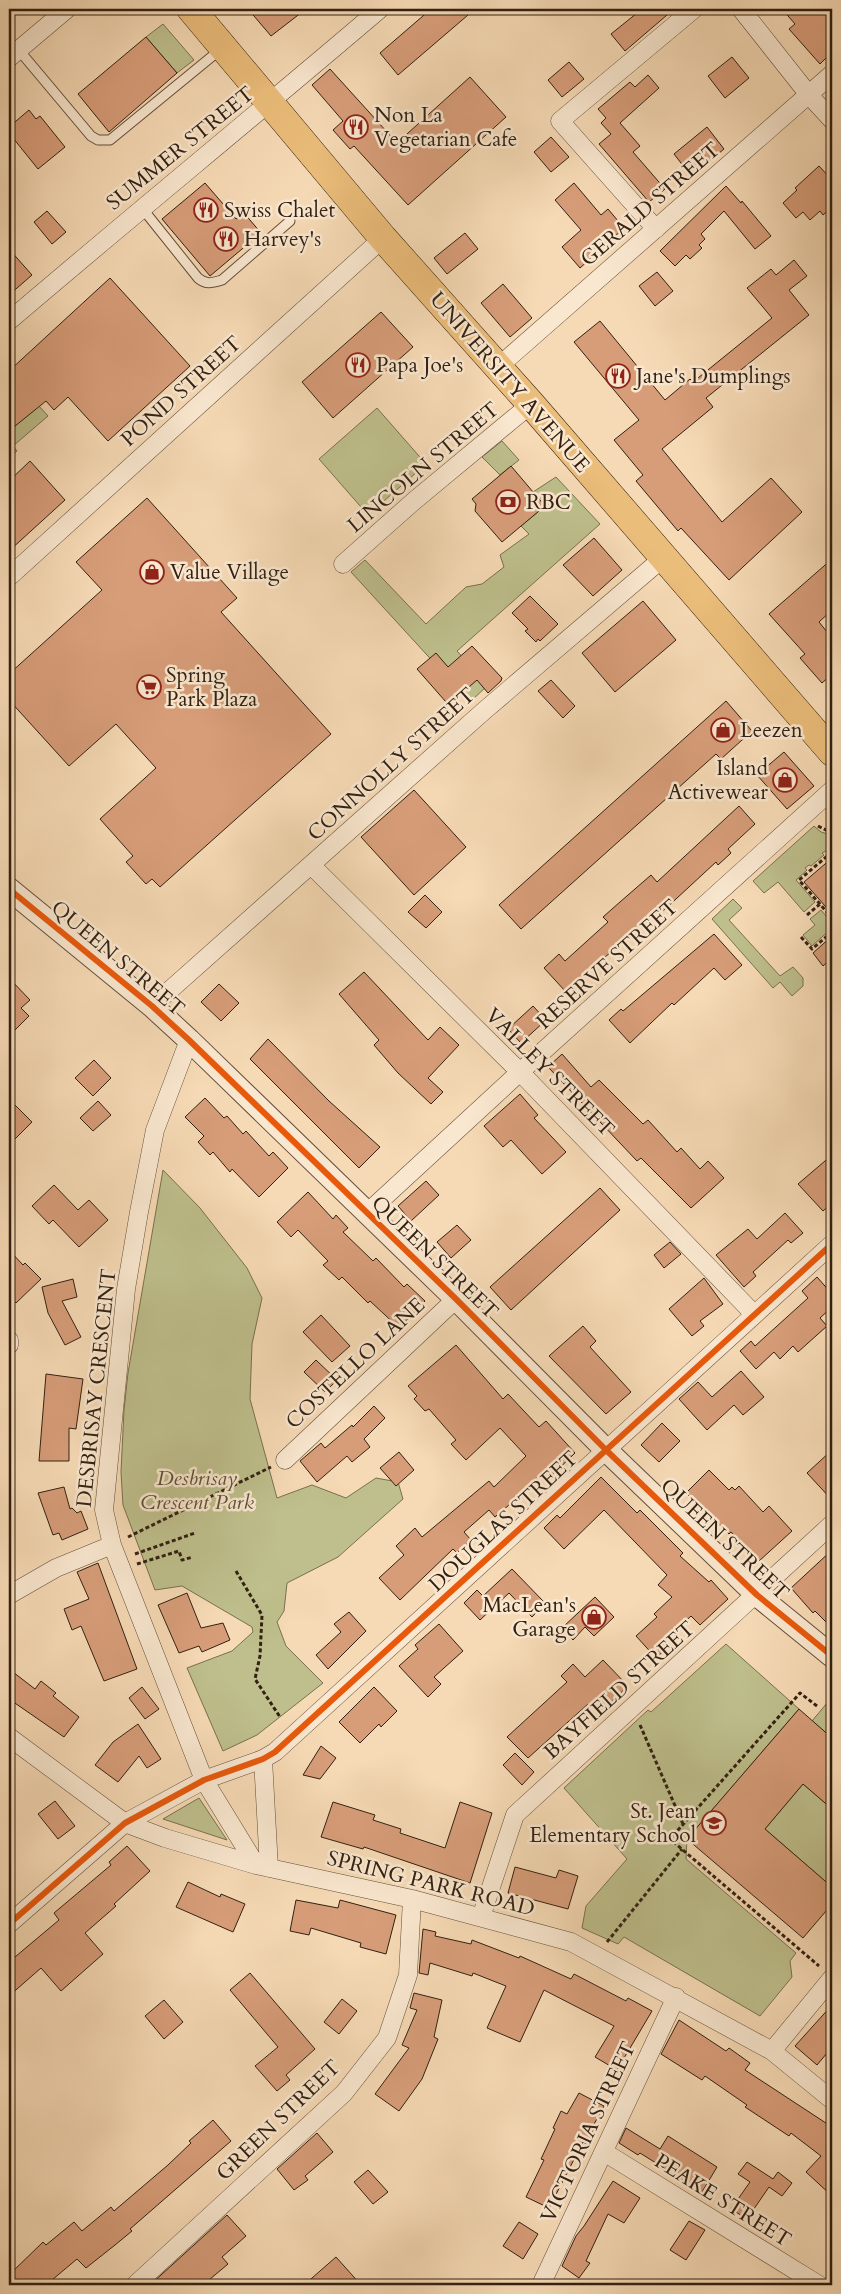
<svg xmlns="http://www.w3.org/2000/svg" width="841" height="2294" font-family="Cardo,serif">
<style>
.green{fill:#bebf8c;stroke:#78704f}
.building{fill:#d79d79;stroke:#322012}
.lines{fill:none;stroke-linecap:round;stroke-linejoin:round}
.service-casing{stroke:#634e3b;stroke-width:11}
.minor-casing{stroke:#634e3b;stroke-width:19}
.tertiary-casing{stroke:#634e3b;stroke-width:24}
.primary-casing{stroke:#322012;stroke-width:29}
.path{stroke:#322012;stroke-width:3;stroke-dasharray:4 2.5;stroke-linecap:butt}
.service{stroke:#f9e7cf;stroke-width:9}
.minor{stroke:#f9e7cf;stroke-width:18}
.tertiary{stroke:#f9e7cf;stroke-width:22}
.primary{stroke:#ebbd7a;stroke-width:28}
.cycleway-casing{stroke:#f9e7cf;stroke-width:9}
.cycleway{stroke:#e8590c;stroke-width:6}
.labels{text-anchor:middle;stroke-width:5;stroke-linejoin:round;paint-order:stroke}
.poi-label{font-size:21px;fill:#322012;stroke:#f9e7cf;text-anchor:start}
.street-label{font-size:21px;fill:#322012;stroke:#f9e7cf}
.park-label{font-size:21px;font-style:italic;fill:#5c5037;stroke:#f9e7cf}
</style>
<rect width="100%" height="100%" fill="#f6dab5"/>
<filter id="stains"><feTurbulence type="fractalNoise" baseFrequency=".004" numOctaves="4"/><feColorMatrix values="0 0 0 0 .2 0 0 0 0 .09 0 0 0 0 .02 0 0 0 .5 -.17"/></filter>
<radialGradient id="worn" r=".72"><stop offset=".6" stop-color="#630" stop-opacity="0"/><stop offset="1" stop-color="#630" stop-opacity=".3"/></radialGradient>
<path class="green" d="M163 24 194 60 177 73 146 37Z
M39 406 48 416 13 446 17 451 9 458V431Z
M377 408 426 464 368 515 319 459Z
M502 441 519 460 500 475 482 457Z
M556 477 600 524 457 651 488 685 470 702 351 572 365 560 426 624 466 587 482 584 504 567 500 555 529 534 521 526 545 506 533 492Z
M814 826 821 832 832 835V848L822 853 824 855 811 866 809 865 805 868 807 870 796 880 815 902 804 912 778 882 764 893 753 881Z
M733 899 742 908 729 920 780 976 793 967 803 978V986L792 996 780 982 773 988 712 919Z
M821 910 832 923V928L812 946 803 935 815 925 810 919Z
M163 1170 200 1208 247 1268 262 1298 252 1344 250 1399 277 1498 312 1485 346 1498 376 1478 398 1482 403 1499 338 1557 287 1583 284 1611 277 1622 286 1646 323 1683 257 1735 223 1751 187 1668 232 1651 253 1632 252 1627 182 1586 155 1590 123 1505 121 1472 124 1410 128 1373Z
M726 1644 799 1709 687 1839 686 1859 796 1953 790 1961 792 1977 760 2016 624 1937 618 1944 582 1928 586 1906 627 1859 564 1788 648 1710 651 1712Z
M832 1697V1738L812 1721Z
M803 1784 832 1809V1887L765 1829Z
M199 1798 227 1840 163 1819Z"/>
<path class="building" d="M248 9H306L271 36Z
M431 9H475L398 75 380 53Z
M642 9H674L625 51 611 34Z
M782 9H832V52L820 64 789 29 795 24Z
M146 37 177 73 109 132 78 94Z
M732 57 749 78 725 98 708 76Z
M569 62 584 79 562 97 548 80Z
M330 69 397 143 470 77 506 117 408 205 354 146 350 149 333 130 343 121 312 85Z
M648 75 659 88 620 123 640 146 633 152 665 189 649 202 599 144 611 134 601 123 606 118 598 109 630 82 635 87Z
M29 110 36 119 40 116 65 147 38 169 9 133V127Z
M707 127 724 149 691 176 674 154Z
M551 137 569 157 551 172 534 152Z
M819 166 832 180V207L823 215 820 211 810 220 803 212 796 218 783 203 797 190 795 188Z
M205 183 236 219 244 213 261 233 210 276 162 219Z
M574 183 601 215 608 209 624 228 580 268 562 247 581 230 555 200Z
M726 186 741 203 742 201 771 236 755 249 724 211 701 234 705 239 699 245 702 248 690 259 686 255 675 266 660 251Z
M47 211 66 232 52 244 34 222Z
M465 233 478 249 447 274 434 258Z
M9 249 32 275 9 295Z
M794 260 807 276 789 290 809 315 706 398 713 407 662 449 722 522 771 478 802 512 729 580 681 528 678 531 636 481 643 475 614 440 639 420 574 342 600 321 665 400 690 379 693 382 772 318 747 288 771 269 776 275Z
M657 272 673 291 655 306 639 286Z
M110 278 190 366 108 441 68 397 54 410 46 401 9 431V371Z
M503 284 532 318 510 337 481 303Z
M381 312 413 347 333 418 302 382Z
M30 461 65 500 9 551V481Z
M511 466 545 506 502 542 475 511 476 504 472 499Z
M147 498 237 598 221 612 331 734 160 887 152 879 146 884 126 862 133 856 100 819 156 768 116 724 69 766 9 700V674L102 590 76 562Z
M594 538 622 570 593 596 563 565Z
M832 559V610L819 622 832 638V674L822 683 800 658 805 654 769 614Z
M530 596 558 624 540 641 538 639 536 642 525 631 528 629 512 613Z
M643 601 676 640 615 692 582 653Z
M472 646 502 678 501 681 488 693 477 680 454 700 451 697 446 702 417 669 436 653 448 667Z
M551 680 575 706 563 718 538 691Z
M726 701 752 731 721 759 716 754 521 929 499 905Z
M784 752 814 786 787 809 757 775Z
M414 790 466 847 414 895 361 837Z
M739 806 755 824 728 849 731 853 718 865 716 862 663 911 660 908 566 992 544 968 559 954 565 961 608 922 603 917 620 902 651 875 657 882Z
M832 858V914L804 882Z
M425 895 442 912 426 928 408 912Z
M714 934 742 965 725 980 714 968 674 1005 672 1003 630 1043 609 1020 621 1009 623 1011Z
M832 936V958L823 966 813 953Z
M364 972 428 1040 440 1027 459 1045 428 1078 443 1092 431 1104 398 1073 374 1045 379 1040 339 994Z
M9 978 30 1000 21 1008 29 1016 9 1036Z
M219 984 239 1003 221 1021 201 1002Z
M533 1006 546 1020 521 1043 508 1029Z
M268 1039 329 1101 380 1147 359 1168 250 1059Z
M562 1054 591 1087 599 1080 643 1124 648 1120 677 1152 681 1148 700 1169 708 1161 724 1178 691 1208 641 1158 637 1161 548 1067Z
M94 1060 111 1078 93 1096 75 1078Z
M520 1094 538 1115 534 1118 566 1152 542 1174 511 1140 503 1147 484 1126Z
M205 1098 224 1118 227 1116 243 1134 246 1131 269 1156 273 1152 288 1168 259 1197 232 1169 230 1172 213 1152 210 1155 198 1142 204 1136 185 1117Z
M9 1099 32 1122 9 1145Z
M98 1101 111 1115 93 1131 80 1118Z
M832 1155V1203L823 1211 798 1184Z
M426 1181 439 1195 411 1221 398 1206Z
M54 1185 78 1210 89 1200 108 1220 79 1247 53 1220 49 1224 32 1206Z
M600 1188 620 1210 511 1310 490 1287Z
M308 1192 333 1219 336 1215 348 1228 343 1232 373 1261 376 1258 404 1287 407 1284 425 1301 399 1328 370 1301 368 1303 342 1277 339 1280 323 1265 328 1261 298 1230 291 1237 277 1222Z
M785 1213 803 1233 791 1243 788 1240 753 1272 756 1276 744 1287 716 1255 748 1229 757 1239Z
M457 1225 471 1240 451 1258 437 1242Z
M670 1242 681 1254 664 1268 654 1255Z
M9 1250 23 1265 25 1263 41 1279 16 1303 9 1296Z
M817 1277 832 1294V1307L820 1318 827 1326 798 1352 793 1346 780 1359 774 1352 756 1369 740 1351 751 1341 755 1346 808 1298 802 1291Z
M704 1278 723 1304 700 1321 704 1326 692 1336 669 1309Z
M73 1279 77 1297 62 1301 81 1337 65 1345 48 1313 42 1287Z
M321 1315 350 1346 332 1362 303 1332Z
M583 1326 596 1341 590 1347 631 1392 606 1414 549 1356Z
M456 1345 503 1399 508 1394 539 1427 546 1421 575 1453 548 1479 544 1475 495 1517 489 1510 464 1532 471 1540 457 1553 453 1549 400 1600 379 1578 404 1555 396 1546 415 1528 422 1537 489 1481 494 1487 526 1456 500 1428 466 1460 451 1444 456 1440 429 1409 425 1411 414 1399 417 1396 408 1386Z
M316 1360 337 1380 325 1392 304 1372Z
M741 1371 764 1397 743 1415 734 1405 707 1430 679 1399 698 1382 712 1397Z
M46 1374 83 1379 76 1429 69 1428V1461H39Z
M374 1406 385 1418 364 1439 370 1447 352 1462 347 1456 317 1482 300 1461 321 1443 325 1448 352 1425 353 1427Z
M662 1423 680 1441 659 1462 641 1445Z
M832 1450V1500L807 1473Z
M399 1452 414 1470 396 1486 380 1468Z
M709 1470 729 1490 732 1487 735 1490 739 1486 763 1512 769 1506 792 1531 758 1562 731 1532 729 1534 686 1493Z
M601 1477 637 1513 640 1510 683 1553 680 1556 709 1582 711 1580 728 1599 700 1625 691 1616 663 1643 668 1647 656 1658 636 1636 657 1617 654 1614 672 1597 658 1585 667 1575 604 1510 564 1549 544 1528 557 1515 560 1518Z
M64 1487 70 1509 72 1508 77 1513 81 1511 88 1529 62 1540 59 1533 53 1535 38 1493Z
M832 1550V1628L815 1611 813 1613 791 1588Z
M98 1563 137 1669 104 1681 81 1626 72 1630 64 1609 89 1599 77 1572Z
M512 1569 545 1603 532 1617 509 1593 480 1620 464 1603 477 1590 483 1596Z
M187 1593 201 1628 223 1623 230 1640 202 1652 199 1646 179 1653 158 1605Z
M595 1597 614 1617 594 1636 585 1627 573 1640 562 1628Z
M349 1612 366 1631 328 1669 316 1655 341 1632 334 1624Z
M439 1624 463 1651 434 1677 441 1684 428 1697 399 1666 418 1649 415 1645Z
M603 1660 628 1686 598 1714 588 1704 528 1758 507 1737 567 1682 561 1676 573 1664 585 1677Z
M9 1669 35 1689 41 1681 56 1693 53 1696 79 1717 64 1737 9 1699Z
M142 1687 159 1709 145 1719 129 1698Z
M374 1687 397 1711 381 1727 379 1724 360 1743 339 1722Z
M799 1709 832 1738V1809L803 1784 765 1829 832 1887V1904L803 1938 687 1839Z
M138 1724 161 1759 147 1768 139 1756 118 1782 95 1765 113 1742Z
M321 1746 336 1758 320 1779 303 1775Z
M515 1753 534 1772 522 1785 503 1765Z
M55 1801 75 1826 58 1839 38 1814Z
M333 1802 375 1815 373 1820 401 1829 400 1833 445 1848 460 1802 492 1813 470 1883 364 1847 363 1849 321 1837Z
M127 1846 150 1871 114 1904 116 1906 85 1933 103 1954 61 1991 41 1968 9 1996V1962L59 1920 54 1913 111 1865 109 1862Z
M515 1867 556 1878 559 1870 578 1876 568 1909 508 1893Z
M188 1882 220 1897 221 1894 245 1904 233 1932 176 1907Z
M296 1900 338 1908 340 1900 396 1915 386 1954 360 1947 361 1943 311 1928 309 1935 290 1931Z
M423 1929 436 1932 435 1936 471 1944 472 1940 519 1958 520 1956 571 1979 574 1974 626 2001 628 1998 652 2011 617 2070 595 2057 614 2026 544 1990 520 2042 487 2028 506 1986 473 1973 472 1976 430 1963 428 1975 419 1973Z
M250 1973 315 2049 286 2075 290 2080 277 2091 255 2066 278 2047 230 1990Z
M414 1993 442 2000 434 2037 438 2039 422 2079 399 2111 375 2094 409 2048 402 2045 417 2010 410 2008Z
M342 1999 357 2011 339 2034 324 2022Z
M164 2000 183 2022 164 2039 145 2016Z
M832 2005V2047L817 2065 795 2046Z
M679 2020 726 2051 729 2048 750 2063 745 2070 832 2127V2196L806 2172 821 2156 791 2133 789 2136 745 2107 747 2105 705 2076 702 2080 661 2054Z
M579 2093 604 2106 593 2126 595 2127 587 2144 583 2142 549 2208 526 2197 544 2160 541 2159 555 2129 553 2128 561 2111 567 2114Z
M213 2120 231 2141 130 2229 132 2231 115 2245 86 2268 77 2259 46 2285H9V2275L43 2242 46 2245 74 2222 82 2231 111 2207 114 2211 168 2165 191 2143 189 2141Z
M626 2128 660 2149 668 2136 717 2167 702 2192 640 2153 638 2155 619 2143Z
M317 2133 333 2152 305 2176 308 2180 294 2190 277 2169Z
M747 2162 773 2179 778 2172 792 2183 782 2196 769 2187 747 2219 731 2209 750 2182 738 2174Z
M368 2170 388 2192 373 2204 354 2182Z
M613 2181 640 2198 624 2223 608 2214 586 2261 590 2263 579 2278 562 2266 576 2236 584 2226Z
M227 2215 246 2236 222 2257 228 2264 203 2285H150Z
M689 2221 705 2230 686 2260 670 2250Z
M519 2222 538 2234 523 2259 503 2246Z
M336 2257 361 2285H304Z"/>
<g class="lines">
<g class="service-casing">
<path id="service" d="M18 49 91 136 98 140H110L221 49
M142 208 198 278C206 285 212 283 222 280L290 221"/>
</g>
<g class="minor-casing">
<path id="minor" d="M741 9 809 95 832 120
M9 58 67 9
M656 229 560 121 694 9
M9 321C132 216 257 114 380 9
M498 367 832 74
M343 564 414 501 531 404
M9 577 383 238
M311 865 520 1072 754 1314
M152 1006 485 710 663 558
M189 1040 155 1130 139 1212 126 1289 104 1510 112 1545 204 1780 256 1865
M367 1213 520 1072 832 790
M9 1340V1345
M285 1460 456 1299
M9 1595 56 1568 112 1545
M9 1737 125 1823 165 1838 256 1865 412 1899 571 1942 772 2051 832 2100
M263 1759 269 1868
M481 1917 515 1815 832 1524
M9 1924 125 1823 204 1780 263 1759 275 1752 832 1244
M772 2051 832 1978
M604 2152 819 2285
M135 2285 344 2093 387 2038 408 1975 412 1899
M541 2285 676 1997"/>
</g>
<g class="tertiary-casing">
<path id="tertiary" d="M9 889 152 1006 189 1040 456 1299 605 1449 757 1595 832 1656"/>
</g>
<g class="primary-casing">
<path id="primary" d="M191 9 383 238 531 404 832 752"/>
</g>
<path class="path" d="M818 826 832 833
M832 852 799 880 832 918
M807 915 820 904
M801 937 812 949 832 932
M128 1537 271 1467
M135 1554 195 1533
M137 1564 179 1551 182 1560 193 1557
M236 1571 262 1615 260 1656 255 1679 280 1717
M817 1706 800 1693 670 1839 819 1966
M640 1725 683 1824
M607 1942 682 1849"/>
<use href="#service" class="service"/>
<use href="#minor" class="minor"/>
<use href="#tertiary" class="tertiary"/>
<use href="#primary" class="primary"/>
<g class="cycleway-casing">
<path id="cycleway" d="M9 889 152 1006 189 1040 456 1299 605 1449 757 1595 832 1656
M9 1924 125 1823 204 1780 263 1759 275 1752 832 1244"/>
</g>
<use href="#cycleway" class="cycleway"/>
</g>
<defs>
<g id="restaurant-ring" transform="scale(1.25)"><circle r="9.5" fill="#f9e7cf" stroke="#8f2418" stroke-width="1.5"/><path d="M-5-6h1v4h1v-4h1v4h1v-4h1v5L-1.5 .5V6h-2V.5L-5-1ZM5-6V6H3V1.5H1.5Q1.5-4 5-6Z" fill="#8f2418"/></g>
<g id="bank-ring" transform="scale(1.25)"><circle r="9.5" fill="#f9e7cf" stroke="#8f2418" stroke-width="1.5"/><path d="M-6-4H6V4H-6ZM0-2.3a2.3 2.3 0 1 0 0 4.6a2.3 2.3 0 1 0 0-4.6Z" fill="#8f2418"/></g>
<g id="shop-ring" transform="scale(1.25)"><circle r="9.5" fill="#f9e7cf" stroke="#8f2418" stroke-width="1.5"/><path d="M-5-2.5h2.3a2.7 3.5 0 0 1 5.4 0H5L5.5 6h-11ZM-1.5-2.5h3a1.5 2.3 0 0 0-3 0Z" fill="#8f2418"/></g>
<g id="supermarket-ring" transform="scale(1.25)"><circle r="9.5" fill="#f9e7cf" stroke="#8f2418" stroke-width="1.5"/><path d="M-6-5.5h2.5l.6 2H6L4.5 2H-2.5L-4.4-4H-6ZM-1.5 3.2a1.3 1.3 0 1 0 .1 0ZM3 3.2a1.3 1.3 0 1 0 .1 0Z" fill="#8f2418"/></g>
<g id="school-ring" transform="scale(1.25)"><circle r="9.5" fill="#f9e7cf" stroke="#8f2418" stroke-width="1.5"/><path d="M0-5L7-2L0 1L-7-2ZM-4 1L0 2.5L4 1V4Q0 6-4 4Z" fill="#8f2418"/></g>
</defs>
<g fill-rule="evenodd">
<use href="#restaurant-ring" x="356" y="127"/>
<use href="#restaurant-ring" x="206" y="210"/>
<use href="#restaurant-ring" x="226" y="239"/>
<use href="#restaurant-ring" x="358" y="365"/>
<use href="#restaurant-ring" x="618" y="376"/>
<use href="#bank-ring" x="508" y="502"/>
<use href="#shop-ring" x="152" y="572"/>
<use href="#supermarket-ring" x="149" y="687"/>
<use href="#shop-ring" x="723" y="730"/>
<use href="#shop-ring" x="785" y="780"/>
<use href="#shop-ring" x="594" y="1617"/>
<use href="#school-ring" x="714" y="1823"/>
</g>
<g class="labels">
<g class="poi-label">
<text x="374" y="122">Non La<tspan x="374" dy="24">Vegetarian Cafe</tspan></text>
<text x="224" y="217">Swiss Chalet</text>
<text x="244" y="246">Harvey's</text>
<text x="376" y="372">Papa Joe's</text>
<text x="636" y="383">Jane's Dumplings</text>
<text x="526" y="509">RBC</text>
<text x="170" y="579">Value Village</text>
<text x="166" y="682">Spring<tspan x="166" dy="24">Park Plaza</tspan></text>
<text x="740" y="737">Leezen</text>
<text x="768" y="775" text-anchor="end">Island<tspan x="768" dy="24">Activewear</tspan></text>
<text x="576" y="1612" text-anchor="end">MacLean's<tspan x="576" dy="24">Garage</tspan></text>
<text x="696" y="1818" text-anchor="end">St. Jean<tspan x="696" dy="24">Elementary School</tspan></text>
</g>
<g class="street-label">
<text transform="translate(180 148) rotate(-39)" y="7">SUMMER STREET</text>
<text transform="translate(650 204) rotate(-41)" y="7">GERALD STREET</text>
<text transform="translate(510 382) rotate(49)" y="7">UNIVERSITY AVENUE</text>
<text transform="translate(181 391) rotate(-42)" y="7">POND STREET</text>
<text transform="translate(423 467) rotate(-40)" y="7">LINCOLN STREET</text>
<text transform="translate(391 764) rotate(-42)" y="7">CONNOLLY STREET</text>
<text transform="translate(118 958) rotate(40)" y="7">QUEEN STREET</text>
<text transform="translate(607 964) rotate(-42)" y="7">RESERVE STREET</text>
<text transform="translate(550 1072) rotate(45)" y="7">VALLEY STREET</text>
<text transform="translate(435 1257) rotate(44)" y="7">QUEEN STREET</text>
<text transform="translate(355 1363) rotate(-43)" y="7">COSTELLO LANE</text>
<text transform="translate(96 1388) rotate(-84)" y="7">DESBRISAY CRESCENT</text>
<text transform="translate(503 1521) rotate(-43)" y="7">DOUGLAS STREET</text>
<text transform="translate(725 1539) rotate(43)" y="7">QUEEN STREET</text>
<text transform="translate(619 1690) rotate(-42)" y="7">BAYFIELD STREET</text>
<text transform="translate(431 1883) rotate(14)" y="7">SPRING PARK ROAD</text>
<text transform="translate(278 2120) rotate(-44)" y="7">GREEN STREET</text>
<text transform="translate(588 2132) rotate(-65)" y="7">VICTORIA STREET</text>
<text transform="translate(723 2200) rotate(32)" y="7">PEAKE STREET</text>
</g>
<g class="park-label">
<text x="197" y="1485">Desbrisay<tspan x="197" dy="24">Crescent Park</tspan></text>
</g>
</g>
<rect width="841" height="2294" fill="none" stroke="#f6dab5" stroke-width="30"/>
<rect x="10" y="10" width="821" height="2274" fill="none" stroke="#322012" stroke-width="2.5"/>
<rect x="15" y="15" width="811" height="2264" fill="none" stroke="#322012"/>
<rect width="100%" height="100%" filter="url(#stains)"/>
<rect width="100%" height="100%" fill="url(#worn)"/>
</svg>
